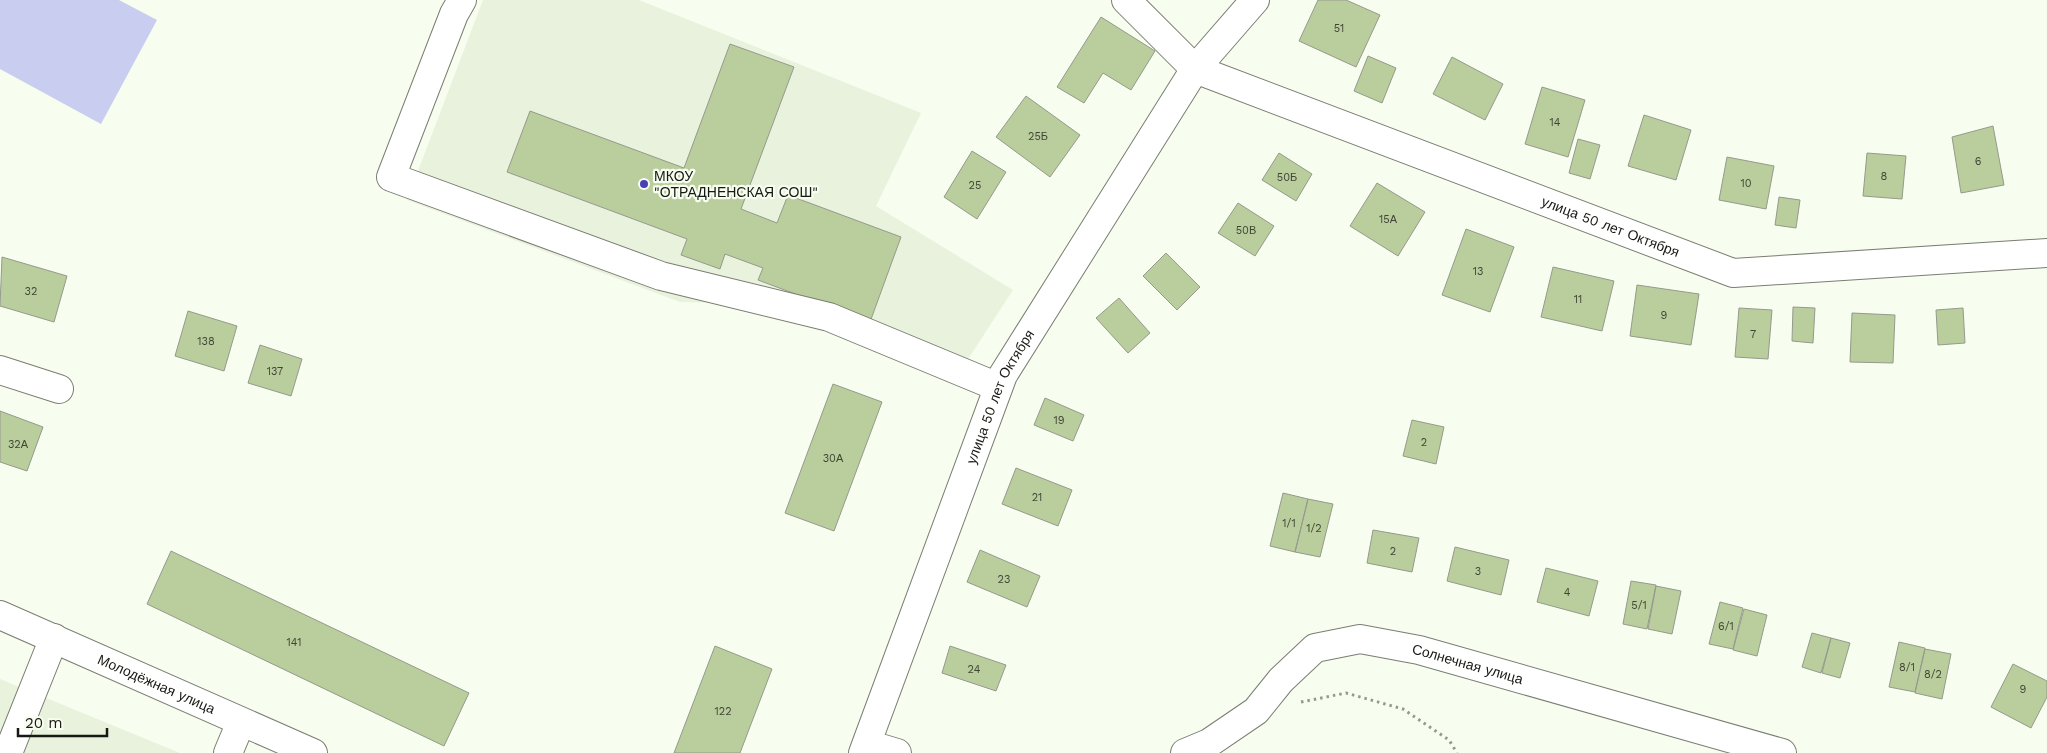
<svg xmlns="http://www.w3.org/2000/svg" width="2047" height="753" font-family="'Work Sans',sans-serif">
<style>
.built{fill:#e9f2dd}
.green{fill:#c9cdef}
.building{fill:#bacd9c;stroke:#959a8d}
.lines{fill:none;stroke-linecap:round;stroke-linejoin:round}
.minor-casing{stroke:#797e72;stroke-width:30}
.path{stroke:#959a90;stroke-width:3;stroke-dasharray:2.5 4;stroke-linecap:butt}
.minor{stroke:#fff;stroke-width:28}
.poi-dot{fill:#4840b6;stroke:#f7fdef;stroke-width:2}
.labels{text-anchor:middle;stroke-width:4.5;stroke-linejoin:round;paint-order:stroke}
.number-label{font-size:11px;fill:#404636}
.poi-label{font-size:14px;fill:#171914;stroke:#f7fdef;text-anchor:start}
.street-label{font-size:14px;fill:#171914;stroke:#f7fdef}
</style>
<rect width="100%" height="100%" fill="#f7fdef"/>
<path class="built" d="M483 0H639L921 113 876 206 1013 290 959 373 763 304 680 302 407 200Z
M0 679 180 753H0Z"/>
<path class="green" d="M0 0H119L157 20 101 124 0 69Z"/>
<path class="building" d="M1318 0H1346L1380 15 1356 67 1299 41Z
M1101 17 1155 51 1131 90 1103 73 1084 103 1057 87Z
M730 44 794 67 741 209 777 223 788 195 901 237 870 322 758 280 763 268 725 254 720 269 681 255 687 239 507 172 530 111 684 168Z
M1368 56 1396 68 1382 103 1354 91Z
M1452 57 1503 84 1485 120 1433 94Z
M1542 87 1585 100 1568 157 1525 144Z
M1026 96 1080 135 1050 177 996 137Z
M1644 115 1691 130 1676 180 1628 166Z
M1993 126 2004 185 1961 193 1952 137Z
M1578 139 1600 145 1590 179 1569 173Z
M972 151 1006 172 977 219 944 197Z
M1279 153 1312 174 1296 201 1262 180Z
M1867 153 1906 156 1902 199 1863 196Z
M1727 157 1774 166 1766 209 1719 200Z
M1377 183 1425 212 1398 256 1350 226Z
M1779 197 1800 200 1796 228 1775 225Z
M1238 203 1274 226 1255 256 1218 233Z
M1466 229 1514 247 1490 312 1442 295Z
M1166 253 1200 287 1177 310 1143 276Z
M2 257 67 276 54 322 0 306Z
M1553 267 1614 281 1602 331 1541 317Z
M1637 285 1699 294 1691 345 1630 336Z
M1119 298 1150 333 1128 353 1096 318Z
M1793 307 1815 308 1813 343 1792 341Z
M1739 308 1772 310 1768 359 1735 357Z
M1963 308 1965 343 1938 345 1936 310Z
M188 311 237 326 224 371 175 356Z
M1852 313 1895 315 1893 363 1850 362Z
M260 345 302 359 291 396 248 383Z
M833 384 882 402 834 531 785 513Z
M1045 398 1084 415 1073 441 1034 425Z
M0 411 43 427 27 471 0 462Z
M1412 420 1444 427 1436 464 1403 456Z
M1016 468 1072 490 1058 526 1002 504Z
M1283 493 1308 499 1295 552 1270 546Z
M1308 499 1333 504 1320 557 1295 552Z
M1373 530 1419 538 1412 572 1367 563Z
M1455 547 1509 560 1501 595 1447 581Z
M980 550 1040 576 1027 607 967 582Z
M171 551 469 693 444 746 147 604Z
M1546 568 1598 581 1589 616 1537 602Z
M1631 581 1656 585 1647 629 1623 624Z
M1656 586 1681 591 1672 634 1648 629Z
M1720 602 1743 608 1733 649 1709 644Z
M1744 609 1767 615 1757 656 1733 650Z
M1812 633 1831 638 1821 673 1802 667Z
M1831 638 1850 643 1840 678 1822 673Z
M1899 642 1925 648 1915 692 1889 687Z
M715 646 772 669 740 753H674Z
M950 646 1006 665 996 691 942 673Z
M1925 649 1951 654 1942 699 1915 693Z
M2013 664 2047 681V697L2031 728 1991 707Z"/>
<g class="lines">
<g class="minor-casing">
<g id="minor">
<path d="M462 0 454 14 391 177 661 276 829 317 998 387"/>
<path id="s1" d="M1126 0 1195 69 1733 273 2047 253"/>
<path d="M0 370 59 389"/>
<path id="s2" d="M0 615 313 753"/>
<path d="M867 744 897 753"/>
<path d="M8 753 54 638"/>
<path d="M228 753 241 722"/>
<path id="s3" d="M863 753 1003 375 1195 69 1255 0"/>
<path id="s4" d="M1185 753 1209 743 1256 711 1281 680 1315 648 1360 639 1419 650 1782 753"/>
</g>
</g>
<path class="path" d="M1301 702 1346 693 1403 709 1449 740 1457 753"/>
<use href="#minor" class="minor"/>
</g>
<circle class="poi-dot" cx="644" cy="184" r="5"/>
<g class="labels">
<g class="number-label">
<text x="1339" y="32">51</text>
<text x="1555" y="126">14</text>
<text x="1038" y="140">25Б</text>
<text x="1978" y="165">6</text>
<text x="1884" y="180">8</text>
<text x="1287" y="181">50Б</text>
<text x="1746" y="187">10</text>
<text x="975" y="189">25</text>
<text x="1388" y="223">15А</text>
<text x="1246" y="234">50В</text>
<text x="1478" y="275">13</text>
<text x="31" y="295">32</text>
<text x="1578" y="303">11</text>
<text x="1664" y="319">9</text>
<text x="1753" y="338">7</text>
<text x="206" y="345">138</text>
<text x="275" y="375">137</text>
<text x="1059" y="424">19</text>
<text x="1424" y="446">2</text>
<text x="18" y="448">32А</text>
<text x="833" y="462">30А</text>
<text x="1037" y="501">21</text>
<text x="1289" y="527">1/1</text>
<text x="1314" y="532">1/2</text>
<text x="1393" y="555">2</text>
<text x="1478" y="575">3</text>
<text x="1004" y="583">23</text>
<text x="1567" y="596">4</text>
<text x="1639" y="609">5/1</text>
<text x="1726" y="630">6/1</text>
<text x="294" y="646">141</text>
<text x="1907" y="671">8/1</text>
<text x="974" y="673">24</text>
<text x="1933" y="678">8/2</text>
<text x="2023" y="693">9</text>
<text x="723" y="715">122</text>
</g>
<g class="poi-label">
<text x="654" y="181">МКОУ<tspan x="654" dy="16">"ОТРАДНЕНСКАЯ СОШ"</tspan></text>
</g>
<g class="street-label">
<text dy="5" stroke="none"><textPath href="#s1" startOffset="542">улица 50 лет Октября</textPath></text>
<text dy="5" stroke="none"><textPath href="#s3" startOffset="382">улица 50 лет Октября</textPath></text>
<text dy="5" stroke="none"><textPath href="#s4" startOffset="326">Солнечная улица</textPath></text>
<text dy="5" stroke="none"><textPath href="#s2" startOffset="171">Молодёжная улица</textPath></text>
</g>
</g>
<path d="M18 728v8h89v-8" fill="none" stroke="#171914" stroke-width="2.5"/>
<text x="25" y="728" font-size="15" fill="#171914" stroke="#f7fdef" stroke-width="4" paint-order="stroke">20 m</text>
</svg>
